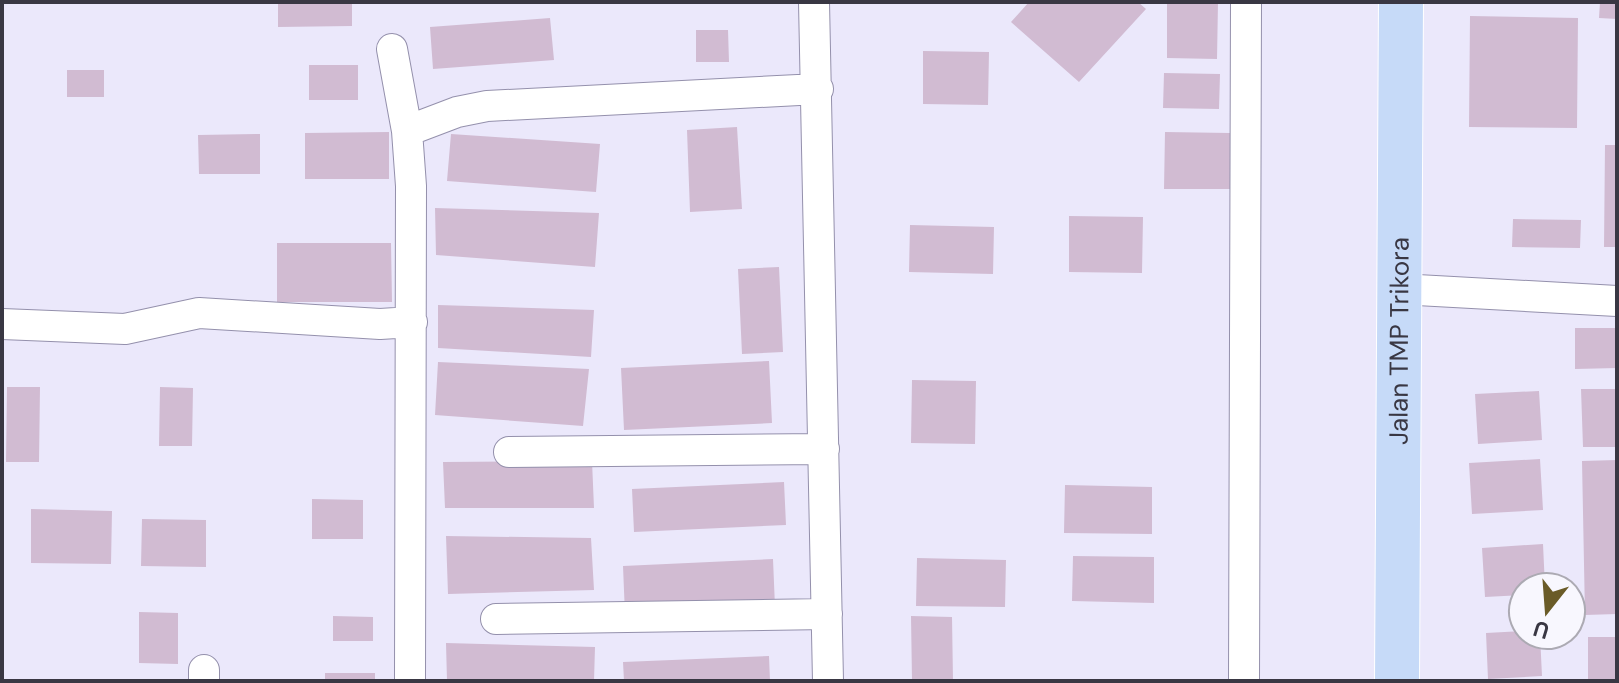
<svg xmlns="http://www.w3.org/2000/svg" width="1619" height="683" font-family="'DM Sans',sans-serif">
<style>
.building{fill:#d1bbd2}
.lines{fill:none;stroke-linecap:round;stroke-linejoin:round}
.minor-casing{stroke:#9490ac;stroke-width:32}
.trunk-casing{stroke:#fff;stroke-width:46}
.minor{stroke:#fff;stroke-width:30}
.trunk{stroke:#c6daf8;stroke-width:44}
.labels{text-anchor:middle;stroke-width:8;stroke-linejoin:round;paint-order:stroke}
.street-label{font-size:26px;fill:#393743;stroke:#f8f7fe}
</style>
<rect width="100%" height="100%" fill="#ebe8fb"/>
<path class="building" d="M278 2H352V26L278 27Z
M1029 2H1138L1146 9 1079 82 1011 22Z
M1167 2H1218L1217 59 1167 58Z
M1600 2H1617V19L1599 18Z
M1470 16 1578 18 1577 128 1469 127Z
M550 18 554 60 433 69 430 27Z
M696 30H728L729 62H696Z
M923 51 989 52 988 105 923 104Z
M309 65H358V100H309Z
M67 70H104V97H67Z
M1164 73 1220 74 1219 109 1163 108Z
M737 127 742 209 690 212 687 130Z
M389 132V179H305V133Z
M1165 132 1230 133V189H1164Z
M260 134V174H199L198 135Z
M451 134 600 144 596 192 447 181Z
M1605 145H1617V247H1604Z
M435 208 599 213 595 267 436 255Z
M1069 216 1143 217 1142 273 1069 272Z
M1513 219 1581 220 1580 248 1512 247Z
M910 225 994 227 993 274 909 272Z
M277 243H391L392 302H277Z
M779 267 783 352 742 354 738 269Z
M438 305 594 310 591 357 438 348Z
M1575 328H1617V368L1575 369Z
M769 361 772 423 624 430 621 368Z
M438 362 589 369 583 426 435 415Z
M912 380 976 381 975 444 911 443Z
M7 387H40L39 462H6Z
M160 387 193 388 192 446H159Z
M1581 389H1617V447H1583Z
M1539 391 1542 440 1478 444 1475 394Z
M1540 459 1543 510 1472 514 1469 463Z
M1617 460V614L1585 615 1582 461Z
M592 461 594 508H445L443 462Z
M784 482 786 525 634 532 632 489Z
M1065 485 1152 487V534L1064 533Z
M312 499 363 500V539H312Z
M31 509 112 511 111 564 31 563Z
M142 519 206 520V567L141 566Z
M446 536 591 538 594 590 448 594Z
M1543 544 1545 587H1523V595L1485 597 1482 548Z
M1073 556 1154 557V603L1072 601Z
M917 558 1006 560 1005 607 916 606Z
M773 559 775 607 625 615 623 566Z
M139 612 178 613V664L139 663Z
M333 616 373 617V641H333Z
M911 616 952 617 953 681H912Z
M1523 631V635H1540L1542 676 1488 679 1486 633Z
M1588 637H1617V681H1588Z
M446 643 595 647 594 681H447Z
M769 656 770 681H624L623 662Z
M325 673H375V681H325Z"/>
<g class="lines">
<g class="minor-casing">
<path id="minor" d="M814 2 828 681
M392 49 407 131
M1399 289 1617 301
M2 324 125 329 199 313 380 324 412 322
M509 452 824 449
M496 619 827 614
M204 670V681
M410 681 411 186 407 131 457 112 487 106 818 89
M1244 681 1246 2"/>
</g>
<g class="trunk-casing">
<g id="trunk">
<path id="s1" d="M1397 681 1401 2"/>
</g>
</g>
<use href="#minor" class="minor"/>
<use href="#trunk" class="trunk"/>
</g>
<g class="labels">
<g class="street-label">
<text dy="9" stroke="none"><textPath href="#s1" startOffset="340">Jalan TMP Trikora</textPath></text>
</g>
</g>
<rect width="1619" height="683" fill="none" stroke="#393743" stroke-width="8"/>
<g transform="translate(1547 611) rotate(197)"><circle r="38" fill="#f8f7fe" stroke="#acaab3" stroke-width="2"/>
<path d="M0-6L14 30L0 20L-14 30Z" fill="#6a5b28"/>
<text y="-12" font-size="22" font-weight="bold" text-anchor="middle" fill="#393743">U</text>
</g>
</svg>
